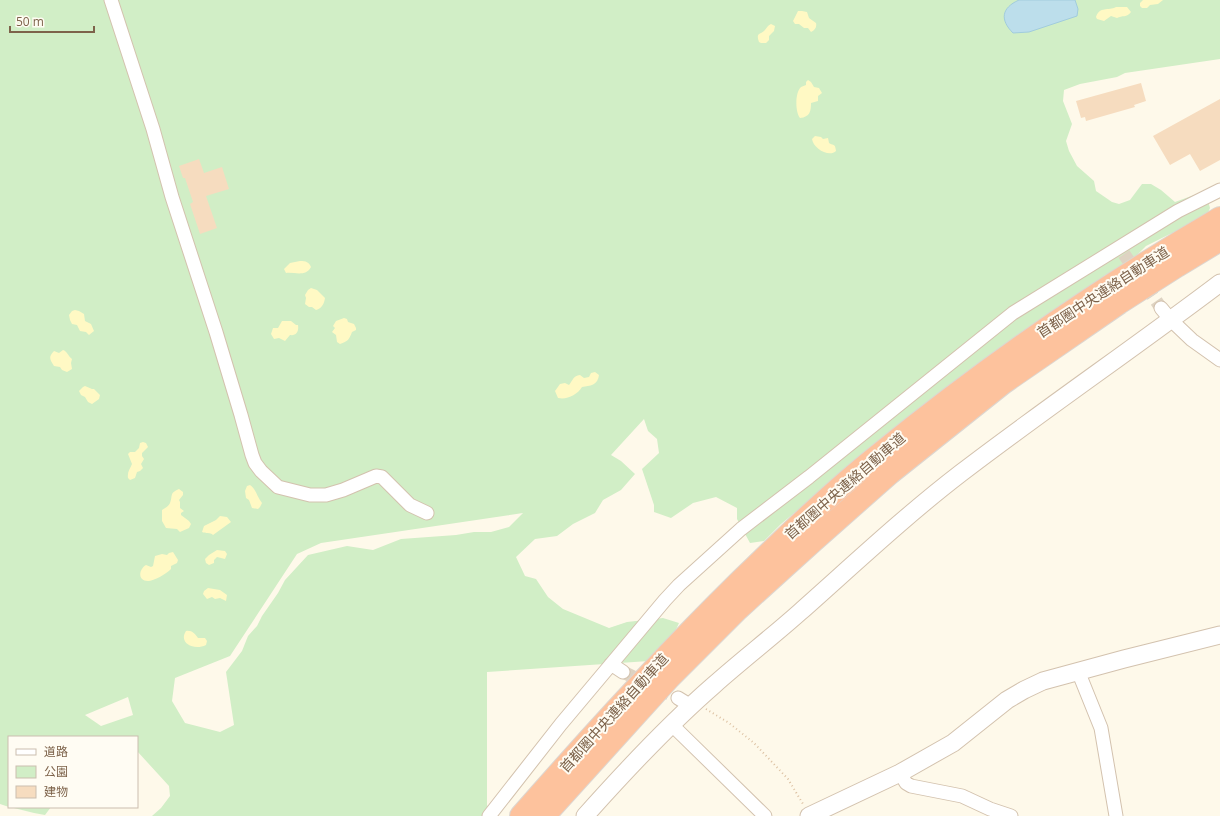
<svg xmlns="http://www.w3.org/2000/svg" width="1220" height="816" font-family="'Open Sans','Noto Sans JP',sans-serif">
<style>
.green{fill:#d1eec6;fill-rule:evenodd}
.sand{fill:#fff9c4}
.water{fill:#bcdeeb;stroke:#a1ccdd}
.building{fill:#f6dcbf}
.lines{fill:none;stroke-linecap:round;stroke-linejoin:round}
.minor-tunnel{stroke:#ded3c2;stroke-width:13;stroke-dasharray:13 6;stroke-linecap:butt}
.minor-casing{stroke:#d3c2ae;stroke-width:15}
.tertiary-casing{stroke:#d3c2ae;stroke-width:19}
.motorway-casing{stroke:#ddd6d0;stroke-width:24}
.path{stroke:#dcc0a1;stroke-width:2;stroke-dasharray:1 3;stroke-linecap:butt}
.minor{stroke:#fff;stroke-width:13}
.tertiary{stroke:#fff;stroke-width:17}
.motorway{stroke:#fdc29d;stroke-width:22}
.labels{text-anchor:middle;stroke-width:4;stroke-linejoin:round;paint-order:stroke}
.street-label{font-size:14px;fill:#7d624a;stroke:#fffcf3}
</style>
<rect width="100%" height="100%" fill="#fef9ea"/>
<path class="green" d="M0 0H1220V59L1125 73 1117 77 1080 84 1064 90 1063 101 1072 124 1066 141 1069 151 1077 166 1094 181 1096 191 1112 202 1119 204 1130 200 1142 184H1151L1161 190 1175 202 1197 194 1208 201 1210 208 1207 215 1184 230 1170 234 1146 246 1137 255 1127 262 1115 273 1105 275 1084 294 799 509 781 524 764 541 750 543 737 519V508L716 497 693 503 671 518 654 512V505L642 469 659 453 657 439 648 431 644 419 611 455 621 461 635 474 621 490 603 500 595 513 573 524 557 536 535 539 516 557 525 576 536 579 548 597 563 609 609 628 627 622 663 618 679 623 672 638 649 661 487 672V805L492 816H152L161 808 170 796 169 786 137 751V737H9V807L0 804ZM523 513 509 527 491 532H474L456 535 401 539 373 550 347 546 308 555 285 580 278 593 262 616 257 626 248 636 242 651 226 672 234 725 220 732 185 723 172 701 175 678 230 656 297 554 321 543ZM128 697 133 715 101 726 85 715Z
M10 807H51L45 815 34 813Z"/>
<path class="sand" d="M1143 0H1163L1158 4 1150 5 1147 8H1142L1140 6V3Z
M1116 7H1127L1131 12C1127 18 1122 15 1117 18L1111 16 1104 21 1097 19 1096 17C1100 6 1108 11 1116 7Z
M798 11H802L807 12 809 18 816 23C817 27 815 30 811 32L808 28H804L799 24H795L793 21Z
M771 24 775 26 774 31 769 36V40L766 43H761L759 42C756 33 759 35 764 31 767 28 767 26 771 24Z
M808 80 811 82 814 87 819 88 822 93 818 96V101L811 103C811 111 810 117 800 118 795 112 795 92 801 87L806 85V82Z
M815 136 821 137 823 139 828 138 829 143C834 146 835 143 836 151 829 158 813 148 812 139Z
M300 261C306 261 309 262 311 267 306 277 295 272 286 273L284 269 290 263Z
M311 288 317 290 325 298C324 304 322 308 316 310L312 307H309L305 304 306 298 305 295 308 290Z
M75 310 79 311 84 314 85 321 91 324 94 331 89 335 86 332 80 331 77 325 72 324 70 320 69 315 72 311Z
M344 318 347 319 348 322 354 324 356 328V330L352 332C349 340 348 341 340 344L337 342 336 335 332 332 335 328 333 326 336 321Z
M282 321H291L296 325H298C299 332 296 336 290 335L285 341 279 338 274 339 271 334 273 328H278Z
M63 350C67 351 68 356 72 359L71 363 72 369 67 372 62 370 60 367 54 366C50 360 48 357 54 351L59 353Z
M595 372 599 375C598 385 590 386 582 387 577 395 567 400 558 398L555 391 560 384 565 383 569 385C573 380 573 376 580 375L584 378 589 377 591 373Z
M85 386 92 389H94L100 395 99 399 92 404 88 402 85 397 81 395 79 391 83 387Z
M143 442 146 443 148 447 142 453V456L144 459 141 464 143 468 140 471 137 472 135 478 130 480 128 478C127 472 130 469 132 464L128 454 130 452H135L139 448 140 443Z
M250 485C256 489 257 497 262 503L260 507 258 509 252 508 249 500 246 498 245 491 247 486Z
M179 489 183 492V495L179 500 180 502V508L184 511 181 513V515L189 521 191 524 189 528 180 532 177 529 166 528 162 521V510C165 508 169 506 170 503 173 496 169 493 179 489Z
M220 516 227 517 231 522 213 535C210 532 206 534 202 532L204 526 216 520Z
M217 550 225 551 227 554 225 559 217 557 214 560V563L209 565 206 563 205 559 209 555Z
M173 552 178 560 177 563 171 566V569C166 574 154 581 148 581 137 581 139 569 146 565L151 567 153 566 155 556 162 554 167 555 169 553Z
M208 588 220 590 227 595 226 601 220 598 215 599 212 597 207 599 203 594 204 591Z
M186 631C192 630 195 634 198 638H205L207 641 206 645C194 651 178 643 186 631Z"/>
<path class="water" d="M1019 0H1075L1078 9 1077 16 1029 32 1013 33C1000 20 1001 8 1019 0Z"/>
<path class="building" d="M1141 83 1146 101 1134 105 1135 107 1086 121 1085 117 1081 118 1076 101Z
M1220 99V160L1200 171 1190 154 1170 165 1153 136Z
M199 159 204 173 222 167 229 189 206 196 217 228 200 234 190 204 193 202 185 178H183L179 166Z"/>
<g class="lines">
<path class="minor-tunnel" d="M1124 254 1161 308
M623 672 678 698"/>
<g class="minor-casing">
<path id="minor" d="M111 0 153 129 172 197 216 332 241 415 252 455 255 463 261 471 278 487 310 495H326L343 490 376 476 382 477 410 505 427 513
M1161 308 1171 320 1192 340 1220 360
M611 664 623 672
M1078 671 1101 728 1116 816
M678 698 691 706
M671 724 765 816
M900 773 906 783 911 786 962 796 990 809 1011 816
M489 816 561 724 665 600 679 585 741 529 809 477 1013 313 1178 211 1220 190"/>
</g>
<g class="tertiary-casing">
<path id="tertiary" d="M585 816C626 770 668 725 714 685 742 660 772 637 800 612 853 565 905 516 961 473 1046 408 1134 348 1220 283
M809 816 900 773 953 743 1007 700 1024 690 1043 681 1124 659 1220 635"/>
</g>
<g class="motorway-casing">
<path id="motorway" d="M521 816C599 727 678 640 763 559 800 523 837 488 877 456 985 368 1100 288 1220 218
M544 816 669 678 738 609 813 541 890 473 1003 383 1119 303 1177 266 1220 240"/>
</g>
<path class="path" d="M706 709 729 723 754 743 788 779 803 804"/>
<use href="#minor" class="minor"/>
<use href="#tertiary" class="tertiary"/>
<use href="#motorway" class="motorway"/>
</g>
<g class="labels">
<g class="street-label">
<text transform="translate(1103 292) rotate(-33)" y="5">首都圏中央連絡自動車道</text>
<text transform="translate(845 486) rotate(-41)" y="5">首都圏中央連絡自動車道</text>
<text transform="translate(614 713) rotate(-48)" y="5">首都圏中央連絡自動車道</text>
</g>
</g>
<rect x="8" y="736" width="130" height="72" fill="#fffcf3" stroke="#cbbeaf"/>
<rect x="16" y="749" width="20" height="6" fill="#ffffff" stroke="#cbbeaf"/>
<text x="44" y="756" font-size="12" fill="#7d624a">道路</text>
<rect x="16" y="766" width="20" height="12" fill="#d1eec6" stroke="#cbbeaf"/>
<text x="44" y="776" font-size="12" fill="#7d624a">公園</text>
<rect x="16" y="786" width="20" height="12" fill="#f6dcbf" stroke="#cbbeaf"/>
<text x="44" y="796" font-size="12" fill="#7d624a">建物</text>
<path d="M10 26v6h84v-6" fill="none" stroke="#7d624a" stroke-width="2"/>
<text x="16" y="26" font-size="12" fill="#7d624a" stroke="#fffcf3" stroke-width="3" paint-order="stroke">50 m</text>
</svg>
